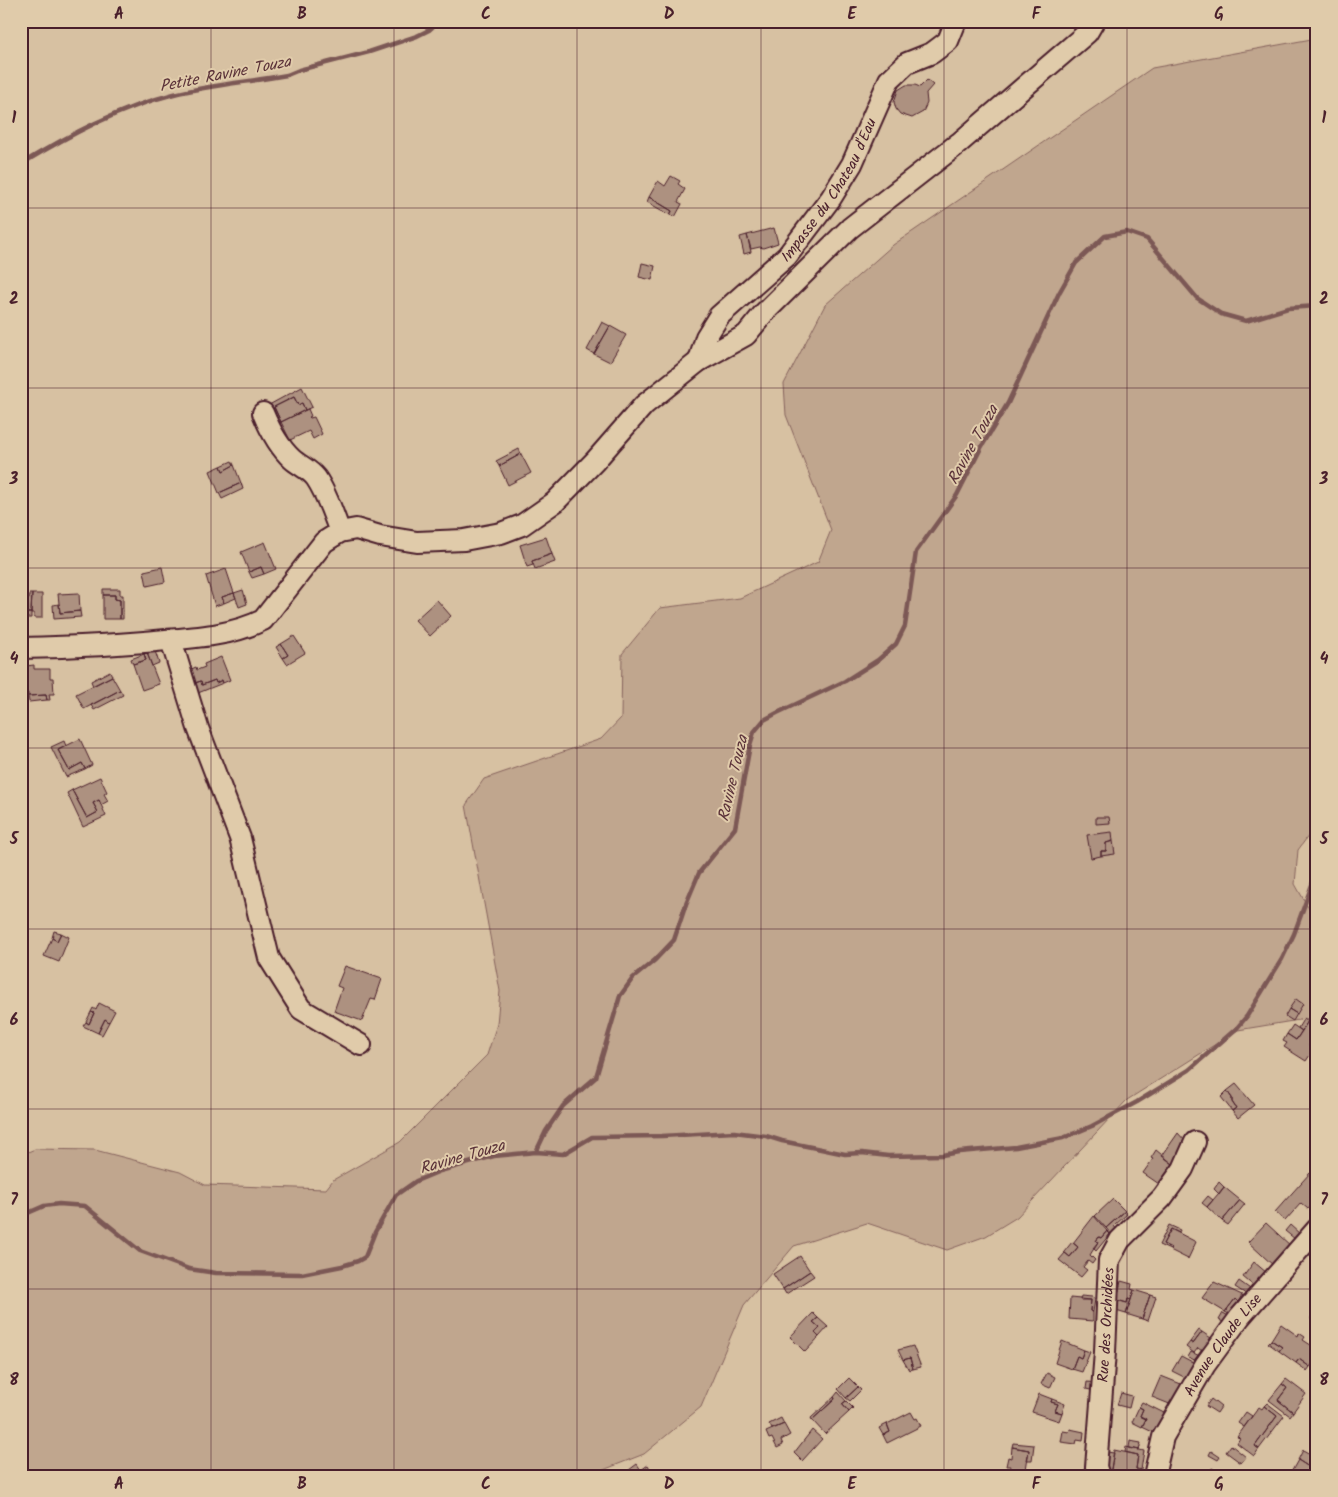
<svg xmlns="http://www.w3.org/2000/svg" width="1338" height="1497" font-family="Kalam,sans-serif">
<style>
.green{fill:#c0a68e;stroke:#85625c}
.lines{fill:none;stroke-linecap:round;stroke-linejoin:round}
.stream{stroke:#7c5855;stroke-width:4.5}
.building{fill:#ad9180;stroke:#4a1f2b}
.minor-casing{stroke:#4a1f2b;stroke-width:24}
.minor{stroke:#e0cbaa;stroke-width:20}
.grid{fill:none;stroke:#4a1f2b;stroke-width:1;stroke-opacity:0.55}
.labels{text-anchor:middle;stroke-width:4;stroke-linejoin:round;paint-order:stroke}
.street-label{font-size:15px;fill:#4a1f2b;stroke:#e0cbaa}
.water-label{font-size:16px;font-style:italic;fill:#5b3239;stroke:#e0cbaa}
.neatline{fill:none;stroke:#4a1f2b;stroke-width:2}
.grid-label{font-size:16px;text-anchor:middle;font-weight:bold;fill:#4a1f2b}
</style>
<rect width="100%" height="100%" fill="#d7c1a2"/>
<filter id="ink" filterUnits="userSpaceOnUse"><feTurbulence type="fractalNoise" baseFrequency=".02" numOctaves="2"/><feDisplacementMap in="SourceGraphic" scale="10" xChannelSelector="R" yChannelSelector="G"/><feConvolveMatrix kernelMatrix="1 2 1 2 8 2 1 2 1" color-interpolation-filters="sRGB"/></filter>
<g filter="url(#ink)">
<path class="green" d="M1317 38V824L1298 850 1295 884 1317 923V1017L1238 1030 1127 1100 1017 1217 986 1236 947 1250 867 1223 794 1246 744 1305 701 1407 644 1454 588 1476H21V1155L35 1149 95 1150 180 1172 205 1185 326 1189 333 1180 400 1142 487 1055 497 1024 500 991 466 805 484 779 601 739 621 718 622 654 660 608 740 598 818 562 831 530 786 415 784 384 825 305 893 245 1152 68Z"/>
<g class="lines">
<path class="stream" d="M21 164C69 135 119 108 174 94 211 85 249 82 287 75L299 70 369 52 417 36 429 30 439 21
M536 1152 546 1131 563 1106 596 1077 620 996 633 978 655 960 674 940 686 904 699 873 735 828 750 745 754 732 764 720 777 713 845 681 878 660 896 644 905 626 916 552 957 495 982 446 1008 403 1059 293 1076 263 1105 236 1127 232 1147 239 1197 298 1221 314 1246 321 1288 308 1317 306
M21 1216 44 1206 59 1204 85 1206 140 1251 189 1269 216 1273 302 1274 342 1266 358 1261 365 1257 375 1232 396 1195 416 1181 440 1171 494 1156 536 1152 563 1154 592 1137 662 1136 734 1132 766 1136 782 1141 845 1154 862 1153 888 1156 942 1155 959 1152 1016 1147 1063 1138 1092 1126 1137 1102 1189 1070 1237 1028 1247 1016 1282 959 1294 934 1317 871"/>
</g>
<path class="building" d="M927 80 933 85 926 93 927 103 923 112 912 118 900 114 896 109 894 102 898 90 906 85H915L920 87Z
M671 176 680 181 678 184 685 189 678 202 682 204 675 217 670 215 672 211 649 197 658 181 665 186Z
M649 197 672 211 670 215 647 202Z
M774 228 778 243 763 248 760 247 751 249 747 235Z
M747 235 751 252 744 254 740 237Z
M642 263 655 266 652 280 639 277Z
M602 322 610 326 594 354 587 350Z
M610 326 626 335 610 362 594 354Z
M302 387 312 407 305 410 302 403 298 405 294 397 274 407 281 422 276 424 269 405Z
M294 397 298 405 302 403 305 410 281 422 274 407Z
M308 409 311 416 309 417 310 418 314 417 322 434 313 439 309 431 290 440 281 422Z
M519 449 521 454 499 466 496 461Z
M521 454 531 473 508 485 499 466Z
M232 461 234 465 223 471 221 466Z
M234 465 241 483 219 493 210 471 221 466 223 471Z
M241 483 243 489 222 499 219 493Z
M546 537 552 554 532 561 533 565 527 567 520 545Z
M265 542 276 569 264 574 261 567 249 572 241 552Z
M552 554 555 562 535 569 532 561Z
M162 567 165 582 147 586 144 571Z
M261 567 264 574 252 578 249 572Z
M226 569 234 593 222 597 224 603 215 606 206 576Z
M103 589H120V595H123V619H120V600L115 599V595H103Z
M243 590 247 604 239 607 234 593Z
M79 593 80 611 60 613 58 594Z
M234 593 236 598 224 603 222 597Z
M29 594H32L31 613H21V599H29Z
M32 594H42V618H34V613H31Z
M103 595H115V599L120 600V619H103Z
M437 600 451 616 430 636 415 620Z
M59 604 60 613 80 611 81 617 54 619 53 605Z
M21 613H31V618H21Z
M294 636 305 653 287 664 283 658 288 655 281 644Z
M281 644 288 655 283 658 276 647Z
M155 651 159 663 152 666 147 653Z
M147 653 159 684 142 690 133 664 146 660 144 654Z
M144 654 146 660 133 664 131 659Z
M221 657 230 680 223 683 222 680 216 683 215 680 202 685 201 681 195 683 189 670 196 667 197 670 205 667 204 664Z
M34 665V669H50V678H53L54 694H49L50 700H47L46 695 28 696V693H21V669H26V666Z
M110 671 112 676 93 686 91 681Z
M112 676 120 690 84 709 76 694Z
M215 680 216 683 222 680 223 683 198 693 195 683 201 681 202 685Z
M120 690 123 695 94 710 91 705Z
M46 695 47 700 29 702 28 696Z
M80 739 92 765 85 769 82 763 69 770 58 750Z
M64 741 66 746 58 750 69 770 82 763 85 769 66 777 51 747Z
M100 777 107 792 104 794 108 801 101 805 99 800 93 803 98 812 87 818 72 790Z
M72 790 87 818 98 812 93 803 99 800 106 816 83 827 67 793Z
M1096 817H1109L1110 823 1096 824Z
M1112 832 1113 841 1106 843V851H1101V856L1091 858 1087 835Z
M1113 841 1115 854 1101 856V851H1106V843Z
M54 931 61 933 57 941 52 938Z
M61 933 69 937 59 962 44 956 52 938 57 941Z
M345 966 382 979 375 1000 371 999 362 1021 334 1011 342 988 337 986Z
M1296 999 1303 1004 1297 1014 1289 1009Z
M99 1003 115 1011 109 1022 105 1019 98 1033 83 1026 86 1022 89 1024 94 1013 91 1012 93 1008 96 1010Z
M1289 1009 1297 1014 1293 1021 1285 1016Z
M91 1012 94 1013 89 1024 86 1022Z
M1304 1018 1308 1021 1302 1031 1298 1028Z
M105 1019 109 1022 102 1035 98 1033Z
M1308 1021 1317 1027V1034L1309 1046 1314 1049 1306 1061 1284 1047 1287 1043 1283 1041 1287 1034 1296 1040Z
M1293 1025 1302 1031 1296 1040 1287 1034Z
M1313 1040 1317 1043 1314 1049 1309 1046Z
M1236 1084 1254 1105 1238 1118 1232 1111 1236 1108 1232 1102V1098L1227 1091Z
M1227 1091 1232 1098V1102L1236 1108 1232 1111 1221 1097Z
M1178 1133 1186 1142 1163 1187 1159 1184 1173 1164 1162 1156Z
M1156 1150 1173 1164 1159 1184 1143 1173 1153 1159 1151 1158Z
M1310 1173 1317 1179V1205L1313 1208 1311 1206 1308 1209 1301 1203 1285 1221 1275 1212Z
M1219 1182 1224 1187 1219 1194 1214 1189Z
M1224 1187 1240 1200 1222 1221 1207 1207Z
M1208 1196 1213 1200 1207 1207 1202 1203Z
M1113 1199 1125 1211 1106 1228 1095 1216Z
M1240 1200 1245 1204 1228 1225 1222 1221Z
M1125 1211 1127 1214 1114 1226 1117 1230 1112 1235 1106 1228Z
M1094 1216 1107 1231 1101 1238 1099 1237 1096 1241 1098 1242 1090 1255 1095 1260 1092 1264 1088 1261 1083 1267 1087 1270 1081 1277 1059 1260 1065 1253 1070 1257 1078 1247 1073 1243Z
M1266 1223 1292 1247 1275 1267 1248 1242Z
M1169 1225 1180 1230 1179 1233 1171 1229 1163 1244 1171 1248 1170 1250 1159 1245Z
M1290 1225 1300 1234 1295 1239 1285 1231Z
M1171 1229 1196 1242 1188 1259 1170 1250 1171 1248 1163 1244Z
M1107 1231 1110 1234 1096 1251 1093 1248 1098 1242 1096 1241 1099 1237 1101 1238Z
M1072 1242 1078 1247 1070 1257 1064 1252Z
M800 1256 810 1271 783 1289 773 1274Z
M1254 1262 1267 1273 1255 1287 1243 1277Z
M810 1271 814 1276 786 1294 783 1289Z
M1121 1281 1132 1284 1131 1289 1134 1290 1131 1300 1128 1299 1127 1303 1117 1300Z
M1239 1281 1253 1291 1249 1296 1235 1287Z
M1214 1282 1242 1295 1238 1302 1235 1299 1225 1312 1202 1298Z
M1134 1290 1150 1295 1142 1319 1126 1314Z
M1150 1295 1156 1297 1148 1321 1142 1319Z
M1081 1296 1092 1297 1095 1299 1093 1312 1090 1311 1091 1300H1080Z
M1070 1298 1091 1300 1090 1311 1093 1312V1321L1069 1319Z
M1128 1299 1131 1300 1126 1314 1116 1311 1117 1300 1127 1303Z
M1235 1299 1238 1302 1229 1314 1225 1312Z
M1317 1301V1333L1313 1328 1311 1318Z
M813 1313 818 1318 813 1322 820 1328 815 1333 819 1337 805 1352 790 1337Z
M1223 1313 1236 1320 1231 1326 1219 1320Z
M818 1318 828 1327 819 1337 815 1333 820 1328 813 1322Z
M1281 1324 1298 1336 1299 1333 1305 1337 1303 1340 1317 1349V1357L1310 1367 1299 1359 1296 1363 1279 1351 1282 1347 1271 1340Z
M1199 1330 1202 1332 1193 1344 1190 1342Z
M1202 1332 1217 1342 1207 1355 1198 1348 1194 1353 1186 1347 1190 1342 1193 1344Z
M1271 1340 1282 1347 1279 1351 1268 1343Z
M1062 1341 1084 1350 1081 1358 1077 1356 1072 1369 1055 1363Z
M913 1346 921 1367 913 1369 910 1358 903 1360 898 1350Z
M1084 1350 1090 1352 1082 1372 1072 1369 1077 1356 1081 1358Z
M1191 1352 1202 1357 1199 1362 1188 1357Z
M1181 1356 1198 1365 1190 1380 1172 1371Z
M910 1358 913 1369 909 1370 903 1360Z
M1299 1359 1310 1367 1307 1371 1296 1363Z
M1047 1373 1055 1377 1050 1388 1041 1384Z
M1161 1376 1181 1384 1172 1405 1152 1397Z
M849 1378 858 1387 846 1398 838 1389Z
M1286 1379 1306 1394 1293 1412 1278 1400 1287 1388 1282 1384Z
M1087 1382 1097 1383 1095 1391 1086 1389Z
M1282 1384 1287 1388 1278 1400 1293 1412 1290 1416 1269 1400Z
M858 1387 861 1390 850 1401 846 1398Z
M838 1392 846 1401 842 1404 849 1412 825 1434 812 1420 835 1399 834 1397Z
M1121 1393 1132 1396 1129 1408 1117 1405Z
M1039 1394 1052 1399 1051 1402 1058 1404 1055 1411 1062 1413 1059 1421 1032 1412Z
M834 1397 835 1399 812 1420 811 1418Z
M1052 1399 1065 1404 1062 1413 1055 1411 1058 1404 1051 1402Z
M1211 1399 1221 1407 1217 1413 1206 1406Z
M846 1401 853 1408 849 1412 842 1404Z
M1142 1402 1166 1414 1157 1434 1142 1427 1146 1419 1140 1416 1143 1409 1139 1407Z
M1267 1403 1284 1416 1259 1449 1255 1446 1277 1416 1264 1406Z
M1264 1406 1277 1416 1255 1446 1259 1449 1254 1456 1237 1443 1240 1438 1237 1437 1259 1407 1262 1409Z
M1139 1407 1143 1409 1140 1416 1146 1419 1142 1427 1132 1422Z
M911 1412 915 1419 917 1418 921 1426 887 1443 883 1435 890 1432 887 1424Z
M1246 1412 1252 1416 1244 1427 1238 1423Z
M781 1418 784 1424 772 1429 769 1424Z
M784 1424 790 1435 781 1440 783 1445 777 1448 772 1438 769 1439 766 1432Z
M887 1424 890 1432 883 1435 879 1428Z
M1070 1429 1084 1432 1083 1441 1077 1440 1076 1444 1061 1442 1063 1431 1069 1432Z
M812 1430 822 1439 802 1461 794 1453Z
M1130 1441 1141 1443 1139 1450 1129 1448Z
M1013 1443 1034 1445 1032 1460H1027L1029 1450 1012 1447Z
M1231 1445 1246 1457 1241 1463 1226 1452Z
M1012 1447 1029 1450 1025 1476H1008L1010 1466H1006L1008 1457 1011 1458Z
M1126 1447 1144 1451 1141 1470 1136 1469 1138 1455 1125 1452Z
M1114 1450 1138 1455 1136 1469 1141 1470 1140 1476 1110 1475Z
M1303 1450 1317 1458V1472L1298 1460Z
M1211 1451 1220 1457 1218 1460 1209 1455Z
M1107 1452 1114 1453 1110 1475 1104 1473Z
M1298 1460 1312 1469 1308 1476H1289Z
M637 1464 641 1470 648 1465 652 1472 646 1476H633L629 1470Z
M1212 1468 1223 1476H1207Z"/>
<g class="lines">
<g class="minor-casing">
<g id="minor">
<path id="s1" d="M699 361 706 337 719 316 787 256 831 198 852 164 889 80 907 63 932 53 948 41 956 21"/>
<path d="M263 413C270 430 278 446 292 459 300 466 309 469 316 478 327 494 333 514 340 532"/>
<path d="M171 640 198 728 240 838 269 958 301 1009 361 1045"/>
<path d="M21 648C70 647 118 645 166 640 200 637 232 635 263 620L324 542 340 532 356 529 380 536 417 542 464 540 501 533 522 525 555 502 595 461 644 405 699 361 746 335 764 313 850 228 959 143 1087 33 1094 21"/>
<path id="s2" d="M1099 1476 1096 1467 1105 1352 1109 1260 1120 1240 1162 1198 1183 1169 1195 1142"/>
<path id="s3" d="M1154 1476 1163 1437 1205 1365 1240 1317 1317 1229"/>
</g>
</g>
<use href="#minor" class="minor"/>
</g>
</g>
<path class="grid" d="M211 21V1476M394 21V1476M577 21V1476M761 21V1476M944 21V1476M1127 21V1476M21 208H1317M21 388H1317M21 568H1317M21 748H1317M21 929H1317M21 1109H1317M21 1289H1317"/>
<g class="labels">
<g class="street-label">
<text dy="5" stroke="none"><textPath href="#s1" startOffset="219">Impasse du Chateau d'Eau</textPath></text>
<text dy="5" stroke="none"><textPath href="#s2" startOffset="152">Rue des Orchidées</textPath></text>
<text dy="5" stroke="none"><textPath href="#s3" startOffset="150">Avenue Claude Lise</textPath></text>
</g>
<g class="water-label">
<text transform="translate(225 73) rotate(-11)" y="6">Petite Ravine Touza</text>
<text transform="translate(972 444) rotate(-61)" y="6">Ravine Touza</text>
<text transform="translate(732 778) rotate(-77)" y="6">Ravine Touza</text>
<text transform="translate(462 1156) rotate(-16)" y="6">Ravine Touza</text>
</g>
</g>
<rect width="1338" height="1497" fill="none" stroke="#e0cbaa" stroke-width="55"/>
<rect x="28" y="28" width="1282" height="1442" class="neatline"/>
<g class="grid-label">
<text x="119" y="19">A</text>
<text x="302" y="19">B</text>
<text x="486" y="19">C</text>
<text x="669" y="19">D</text>
<text x="852" y="19">E</text>
<text x="1036" y="19">F</text>
<text x="1219" y="19">G</text>
<text x="14" y="123">1</text>
<text x="1324" y="123">1</text>
<text x="14" y="304">2</text>
<text x="1324" y="304">2</text>
<text x="14" y="484">3</text>
<text x="1324" y="484">3</text>
<text x="14" y="664">4</text>
<text x="1324" y="664">4</text>
<text x="14" y="844">5</text>
<text x="1324" y="844">5</text>
<text x="14" y="1025">6</text>
<text x="1324" y="1025">6</text>
<text x="14" y="1205">7</text>
<text x="1324" y="1205">7</text>
<text x="14" y="1385">8</text>
<text x="1324" y="1385">8</text>
<text x="119" y="1489">A</text>
<text x="302" y="1489">B</text>
<text x="486" y="1489">C</text>
<text x="669" y="1489">D</text>
<text x="852" y="1489">E</text>
<text x="1036" y="1489">F</text>
<text x="1219" y="1489">G</text>
</g>
</svg>
